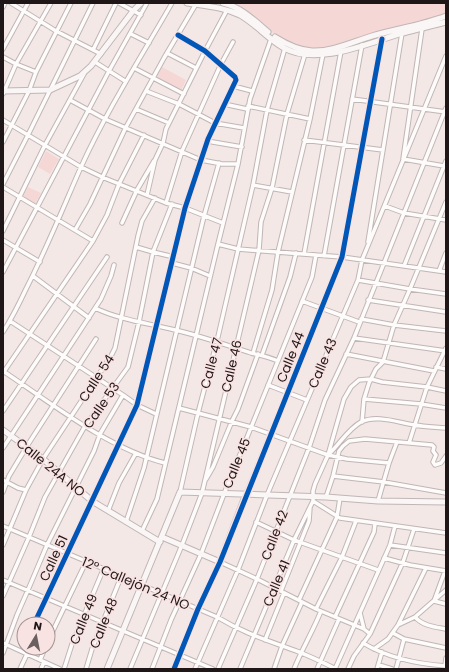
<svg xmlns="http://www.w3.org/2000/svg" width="449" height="672" font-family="Poppins,sans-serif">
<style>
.green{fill:#f5d7d5}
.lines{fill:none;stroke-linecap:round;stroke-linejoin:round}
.street-casing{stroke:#c0b6b6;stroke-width:5.5}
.secondary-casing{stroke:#c0b6b6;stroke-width:7}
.street{stroke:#fdfcfb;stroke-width:3.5}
.secondary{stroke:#faf6f6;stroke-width:5}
.cycleway-casing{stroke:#f9e3e2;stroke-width:8}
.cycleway{stroke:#0057b8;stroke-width:5}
.labels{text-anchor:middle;stroke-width:3.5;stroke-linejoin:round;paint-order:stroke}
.street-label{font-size:13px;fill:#1f1717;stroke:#f9e3e2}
</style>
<rect width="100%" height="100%" fill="#f4e8e7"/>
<path class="green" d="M231 3H446V15C425 20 404 25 384 31 359 38 320 56 295 46 270 36 255 13 231 3Z
M162 67 186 80 181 91 156 78Z
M46 151 59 159 50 174 38 167Z
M28 187 41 193 35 204 23 197Z"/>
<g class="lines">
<g class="street-casing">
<path id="street" d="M11 3 56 31 101 54
M119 3 141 15
M3 7 5 3
M422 29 403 159 444 166
M131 34 149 43
M3 49 28 3
M93 50 116 3
M167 53 196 68
M3 57 16 64 36 72
M95 62 125 81
M134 68 184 94
M233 86 252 91
M146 91 179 104 215 123 244 128
M3 94 16 64 51 3
M352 99 446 112
M70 100 105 119 201 160 222 164H238
M224 104 247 109
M248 106 310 119
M136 109 169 123
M3 120 81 167 102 177 166 203 185 208 223 223
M304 140 383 150
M207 141 242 147
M3 142 29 91 36 72 71 3
M3 184 28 135 93 3
M253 185 292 192
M3 187 93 241
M147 195 155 160 163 143 166 129 205 51 227 10
M166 203 182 151 221 64 233 42
M385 206 404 213 446 220
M122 223 137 190 154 161
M75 230 90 204 126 127 164 58 196 4
M3 231 45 145 84 74
M3 240 40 262
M368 242 402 33
M218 244 238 249 342 257 446 272
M136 247 153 252 174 257
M304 254 341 51
M324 256 362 45
M172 263 191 268 210 276
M404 266 446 161
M439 271 446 253
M3 272 109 71 147 3
M33 276 89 318
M358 280 410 289 446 294
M368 300 446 312
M302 301 359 322
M95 308C120 320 148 323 175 330 201 336 226 345 251 353 260 355 269 357 278 361
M361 319 394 325 446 331
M10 321 123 395 137 405 156 414
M3 332C12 318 19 304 26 289 46 250 63 208 81 167 107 110 141 57 172 3
M354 338 446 351
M253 353 272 290 278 252 310 119 323 54
M346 354 434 371
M262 355 290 277 296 253
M436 367 446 369
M3 371C51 403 109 449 165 463
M3 373 93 241 107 215 119 184 144 135
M268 385 307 400
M364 399 421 404 446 408
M179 408 251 427 328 455 347 459 389 463
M3 411 107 257
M362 422 364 399 369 383 376 369 383 362 394 325 410 289 446 202
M409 443 427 387 446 348
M3 448 101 299 111 276 114 265
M328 455C339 445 348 429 361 422 377 414 399 423 415 425 425 427 436 427 446 428
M333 476 384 482 446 493
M206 479 213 467 232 421 238 409 258 354
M3 480 18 488 26 490
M3 492 9 476 27 446 96 339
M180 492 198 413 217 341 253 185 267 110 285 48
M246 494 342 257 382 39
M326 497 333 476 339 451 343 446 349 441 365 439 432 445 434 447 433 451 436 455 433 462 435 465 441 463 446 456
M313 501 340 518 446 533
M378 501 389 463 397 442
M108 511 119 483 136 453
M126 522 144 468 204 216 219 163
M256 522 294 540 378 570
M3 526 217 617C245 634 270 641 299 652 312 657 324 663 336 669
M142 531 157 499 218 244 238 164 250 99 271 39
M3 545 26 490 43 459 111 356 115 348 138 236 142 221 155 198
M390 545 446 553
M384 558 410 565 446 571
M445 571 434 601 446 604
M3 580 213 669
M281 591 309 521 310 507
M3 596 29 537 45 497 85 426 128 367 139 322 153 252 172 204
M299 600 337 517 340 498
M316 609 342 557 356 521
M360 613 364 629
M335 617 374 532 375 524
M415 617C423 626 435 627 446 629
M34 624 137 405 185 208 208 139 236 80 235 77 205 51 178 35
M398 625 415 617 446 590
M393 633 404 639 446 648
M370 634 403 562 414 529
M265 640 284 593
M48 641 86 562
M3 643 60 669
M363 643C388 658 418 664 446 666
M374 649 388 639 398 625 426 568
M3 653 17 615 28 590 47 545 94 451 100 434 123 395
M40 660 45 648
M379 665 392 669
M445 666 446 658
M20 669 27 654
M41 669 44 662
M64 669 72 644 103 570
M86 669 92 649 121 577
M130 669 182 545 202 493 259 250 261 222 272 188 287 114 305 54
M152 669 171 620 201 554 224 494 312 277 316 255
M174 669 198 609 220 562 257 579 316 609 364 629 370 634 354 656 348 669
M195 669 238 570 267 495 358 280 362 260 446 56
M218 669 257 579 309 448 325 400 354 338 446 108
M240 669 294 540 313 501V491L315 484 328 455 344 399 351 387 359 380 371 379 382 382 427 387 446 391
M274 669 282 646 302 602
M294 669C302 649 313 631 321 611
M317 669 339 619
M335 669 390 545 395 526
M377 669 382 652
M396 669 404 639"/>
</g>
<g class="secondary-casing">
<path id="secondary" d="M187 3C206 6 223 7 240 15 256 24 268 39 284 48 317 66 366 44 399 34 414 30 430 26 446 22
M223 3C241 7 255 21 268 32
M275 37C286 44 298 50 312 51 332 52 352 42 372 36 396 29 422 25 446 16
M3 91 50 90 80 76 91 66 133 11 141 3
M3 430 43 459 92 501 160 542
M162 537 220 562 246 494
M107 669 180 492 326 497 378 501 446 502"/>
</g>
<use href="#street" class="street"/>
<use href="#secondary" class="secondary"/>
<g class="cycleway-casing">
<path id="cycleway" d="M34 624 137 405 185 208 208 139 236 80 235 77 205 51 178 35
M174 669 198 609 220 562 342 257 382 39"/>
</g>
<use href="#cycleway" class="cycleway"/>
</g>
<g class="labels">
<g class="street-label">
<text transform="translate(290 357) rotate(-68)" y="5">Calle 44</text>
<text transform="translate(211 363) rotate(-75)" y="5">Calle 47</text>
<text transform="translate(322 363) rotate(-67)" y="5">Calle 43</text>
<text transform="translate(231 366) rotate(-77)" y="5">Calle 46</text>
<text transform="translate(96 378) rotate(-57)" y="5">Calle 54</text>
<text transform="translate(101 405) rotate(-55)" y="5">Calle 53</text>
<text transform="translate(236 463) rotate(-68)" y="5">Calle 45</text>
<text transform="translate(51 467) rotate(39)" y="5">Calle 24A NO</text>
<text transform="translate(274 535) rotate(-69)" y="5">Calle 42</text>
<text transform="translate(53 558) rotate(-65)" y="5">Calle 51</text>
<text transform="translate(136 583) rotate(23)" y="5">12° Callejón 24 NO</text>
<text transform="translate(276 583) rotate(-67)" y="5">Calle 41</text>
<text transform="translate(83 619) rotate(-68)" y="5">Calle 49</text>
<text transform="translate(103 623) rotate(-68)" y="5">Calle 48</text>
</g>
</g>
<rect width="449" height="672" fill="none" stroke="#1f1717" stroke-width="8"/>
<g transform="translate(36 636) rotate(10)"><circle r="19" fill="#f9e3e2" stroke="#a29191"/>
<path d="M0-3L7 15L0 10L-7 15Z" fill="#6a6060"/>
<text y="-6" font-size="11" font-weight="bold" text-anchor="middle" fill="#1f1717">N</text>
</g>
</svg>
